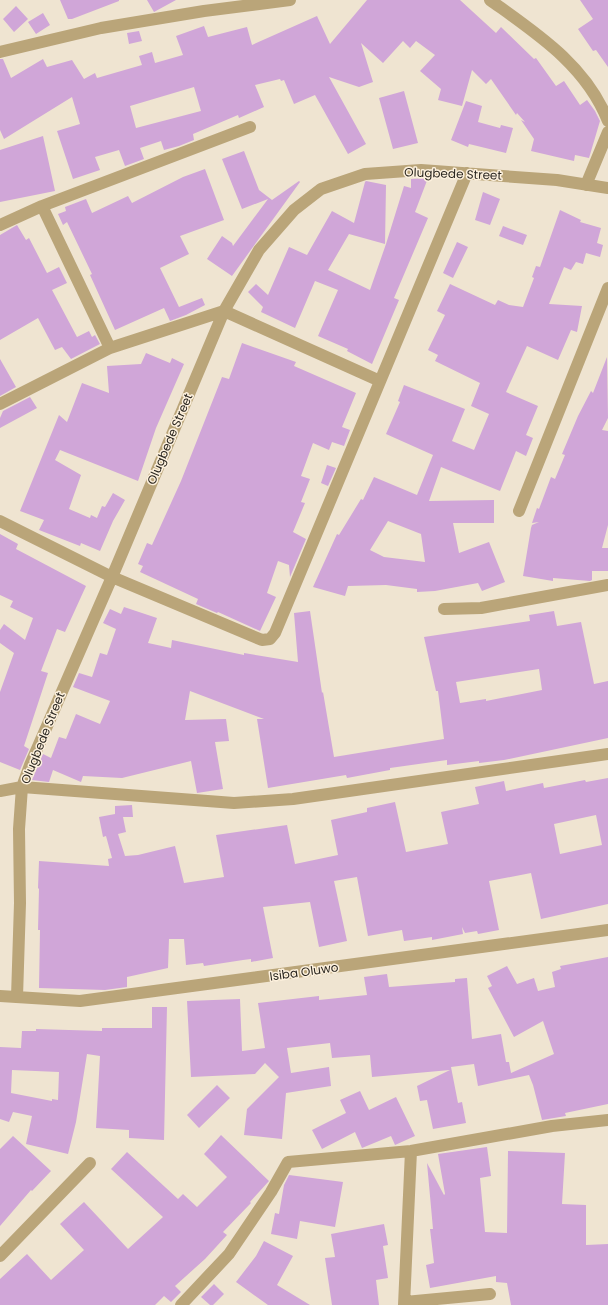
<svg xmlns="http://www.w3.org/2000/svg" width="608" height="1305" font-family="Poppins,sans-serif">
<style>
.building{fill:#d0a6d8;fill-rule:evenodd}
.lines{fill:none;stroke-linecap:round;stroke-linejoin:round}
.street{stroke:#baa579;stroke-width:12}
.labels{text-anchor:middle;stroke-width:3;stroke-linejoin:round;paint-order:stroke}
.street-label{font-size:12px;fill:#2a261f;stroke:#fdf1de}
</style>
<rect width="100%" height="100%" fill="#efe4d1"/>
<path class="building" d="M60 0H119V1L72 19H68Z
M147 0H176L154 12Z
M367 0H460L496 33 501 27 534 59 536 58 556 86 564 81 580 105 587 100 595 111 600 121 589 158 575 155 574 161 531 151 534 139 521 120 525 122 517 113 516 115 491 79 486 84 472 70 462 106 438 100 441 89 420 71 435 55 416 41 410 48 403 41 383 63 361 43 373 82 359 87 329 77 366 144 348 154 315 95 294 104 284 80 281 81 280 79 255 85 264 107 239 118 238 115 193 134 194 140 179 146 164 150 161 141 140 148 144 159 125 166 119 150 95 157 100 170 73 179 57 131 80 124 72 97 4 139 0 130V59H3L11 78 43 59 47 67 72 60 84 79 95 73 97 78 142 65 139 56 152 52 155 63 183 55 176 36 204 26 208 37 247 27 252 45 317 16 330 44ZM194 87 201 111 136 128 130 106Z
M580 0H608V67L596 50 593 51 578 29 593 19Z
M16 6 28 19 14 32 3 19Z
M43 13 50 25 36 34 28 22Z
M139 31 142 41 129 44 127 33Z
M404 91 418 143 393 149 379 98Z
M466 101 482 106 478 122 500 128 501 125 513 128 506 153 469 144 468 147 451 140Z
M43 136 55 191 0 202V150Z
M244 151 259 190 272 200 299 181 300 182 232 276 207 259 222 236 232 243 233 246 268 199 242 209 222 159Z
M205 169 224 220 180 236 189 254 160 268 179 307 202 298 205 305 186 315 170 321 164 308 115 330 90 275 92 274 67 222 63 225 58 214 66 211 65 207 86 199 92 213 128 196 132 203 183 177Z
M428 178 415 212 428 218 394 298 399 300 372 364 347 351 348 349 318 336 338 290 315 281 295 328 261 312 263 307 248 292 256 284 268 295 289 247 307 255 332 211 354 223 365 182 366 181 386 185 385 244 349 234 328 270 370 290 386 244 404 186 411 188V179Z
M483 192 500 199 490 225 475 220Z
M560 210 581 220 580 222 601 228 597 243 603 245 600 257 586 253 583 264 576 262 571 270 564 267 549 304 582 306 577 332 571 330 558 360 527 346 506 392 538 406 526 435 533 438 526 456 516 451 500 491 441 467 429 501 494 500V523H453L459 553 489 542 505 582 482 591 478 583 435 591 417 592V589L386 585 348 586 345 596 313 587 337 534 339 535 361 499 363 500 374 477 417 495 433 455 386 434 400 402 398 401 404 385 465 409 452 441 474 450 489 414 471 406 480 383 435 361 438 355 428 350 445 315 437 311 450 284 495 305 498 300 509 305 523 307 534 278 532 277 536 266 540 267ZM388 521 421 534 425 562 384 557 370 550Z
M17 225 26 240 29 238 47 273 59 267 67 283 52 290 77 337 89 331 92 337 95 335 100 344 71 359 62 347 55 350 38 318 0 340V235Z
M503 226 527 235 523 245 499 236Z
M457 242 468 247 453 278 443 273Z
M242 343 296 362 294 366 356 393 342 427 350 430 344 446 332 442 329 450 313 443 301 476 310 479 301 502 305 503 293 532 306 539 290 577 289 565 278 561 267 593 276 597 260 631 218 612 217 613 196 604 198 599 140 572 143 566 138 564 147 543 152 545 181 481 222 377 229 379Z
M146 353 170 363 172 358 184 364 156 428 138 481 60 450 55 460 81 475 69 509 90 518 91 515 97 518 102 506 105 507 113 493 125 500 113 521 100 551 81 543 80 546 39 530 44 520 20 511 59 415 67 422 82 383 109 393 107 366 141 364Z
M607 357 608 418 602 430 608 431V525L602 548H608V571H592V580L590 581 553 578V581L523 576 531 528 532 525 539 522 532 523 537 508 539 509 551 477 555 479 565 455 562 454 578 416 591 391 593 393Z
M0 359 16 387 0 396Z
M30 397 37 408 0 428V418L3 411Z
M327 465 336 468 328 486 321 483Z
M0 534 18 544 16 549 86 586 65 632 57 629 41 671 48 673 24 746 29 749 20 770 0 762V692L14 653 0 643V630L4 624 25 640 33 618 10 607 13 601 0 595Z
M124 607 157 618 148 643 171 648 172 640 244 655V653L298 662 294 613 310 611 322 693 323 692 334 757 444 739 438 691H436L424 637 530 621 529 615 554 611 557 626 581 622 594 684 608 681V738L504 760 479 763V761L447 765V760L390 768V770L347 778 346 775 268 788 257 719H264L190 691 185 720 226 719 229 741 215 742 223 789 197 793 191 761 122 778 83 776 81 782 53 770 49 782 32 780 43 754 51 758 59 737 66 739 76 714 100 724 110 701 73 687 79 673 92 677 100 653 107 655 116 629 103 623 110 609 121 614ZM539 669 542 690 486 701V699L460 703 456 682Z
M608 778V904L541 919 531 873 489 881 499 930 478 934 477 931 465 933 462 927 463 934 432 940V937L404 941 402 930 368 936 357 877 334 881 347 941 319 947 310 902 263 907 273 958 251 962V959L243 960 204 966 203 963 186 965 184 939H169L168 968 127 977V987L105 990 39 988 40 930H38L39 889 38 888 39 861 109 866 108 859 112 858 106 836 103 837 99 817 115 814V806L132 805 133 817H123L126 832 118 834 125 856 138 855 175 846 184 883 224 877 216 835 287 825 295 864 338 855 331 820 367 812V808L395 802 406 852 448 844 441 812 479 804 475 787 504 781 506 791 543 783 544 788 585 780 586 782ZM596 815 602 845 560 854 554 824Z
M608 957V1104L565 1113 566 1116 542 1120 533 1085 529 1075 478 1086 474 1064 451 1067 458 1103 462 1102 466 1123 433 1129 427 1100 420 1101 417 1086 450 1070 372 1077 370 1055 332 1058 330 1043 287 1048 291 1073 329 1067 331 1086 286 1093 282 1139 244 1135 247 1109 279 1077 265 1063 255 1074 191 1077 187 1001 240 999 242 1051 265 1048 258 1003 319 996V1000L367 995 364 977 387 974 389 987 455 982V979L467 978 472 1039 501 1034 506 1062H509L511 1073 554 1054 543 1021 514 1037 488 988 492 986 487 976 507 966 517 984 534 978 538 991 555 987 552 972 561 969 560 966Z
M152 1007H167L164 1140 129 1138V1130L96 1128 100 1056 87 1054 76 1122 68 1154 26 1144 32 1116 13 1112 9 1122 0 1119V1047L21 1048 22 1031H36V1029L102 1031V1028H152ZM12 1070 59 1072 58 1100 52 1099V1101L11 1093Z
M217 1085 230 1098 199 1128 187 1115Z
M360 1091 369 1110 396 1097 415 1136 395 1145 391 1136 362 1148 355 1132 322 1149 312 1130 346 1113 340 1100Z
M221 1135 269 1181 250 1202 251 1203 223 1232 227 1235 205 1259 175 1286 181 1292 171 1302 164 1296 155 1305H0V1279L27 1254 51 1280 84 1250 60 1224 84 1202 128 1249 163 1217 111 1169 127 1152 178 1199 183 1194 197 1207 227 1177 204 1154Z
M13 1136 51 1171 32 1191 31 1190 0 1226V1149Z
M487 1147 491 1176 480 1178 485 1232 507 1233 508 1151 565 1153 562 1204 586 1205V1245L608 1244V1305H511L507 1283 496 1282V1276L430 1288 426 1265 434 1263 430 1229H433L427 1163 444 1195 445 1194 438 1154Z
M289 1175 343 1182 335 1227 300 1221 297 1239 271 1234 275 1213 279 1214 284 1185Z
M384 1224 388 1245 383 1246 388 1278 376 1280 379 1305H332L325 1258 335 1257 331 1234Z
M264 1241 293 1256 277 1285 310 1305H268L236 1282 256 1256Z
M214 1284 224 1294 213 1305H210L201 1297Z"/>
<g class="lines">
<path class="street" d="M490 0C536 33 586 65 608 121
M0 52 101 28 204 11 290 0
M586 185 608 132
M42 206 110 348
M0 225 42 206 250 127
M0 404 110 348 224 311 380 381
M519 511 608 288
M0 521 112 577 262 640 270 639 275 633 467 173
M444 609 481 608 608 585
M0 791 22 787 234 803 293 799 608 754
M0 996 80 1001 608 930
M17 997 20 903 19 829 22 787 30 765 112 577 224 311 259 250 294 210 321 189 365 174 421 170 557 180 608 188
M0 1256 90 1163
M405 1302 490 1294
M181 1305 229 1254 271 1192 288 1162 411 1151 552 1126 608 1120
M404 1305 411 1151"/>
</g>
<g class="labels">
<g class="street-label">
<text transform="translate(453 174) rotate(2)" y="4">Olugbede Street</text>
<text transform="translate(170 439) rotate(-67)" y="4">Olugbede Street</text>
<text transform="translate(43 738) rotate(-68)" y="4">Olugbede Street</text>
<text transform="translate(304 972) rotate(-8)" y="4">Isiba Oluwo</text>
</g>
</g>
</svg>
